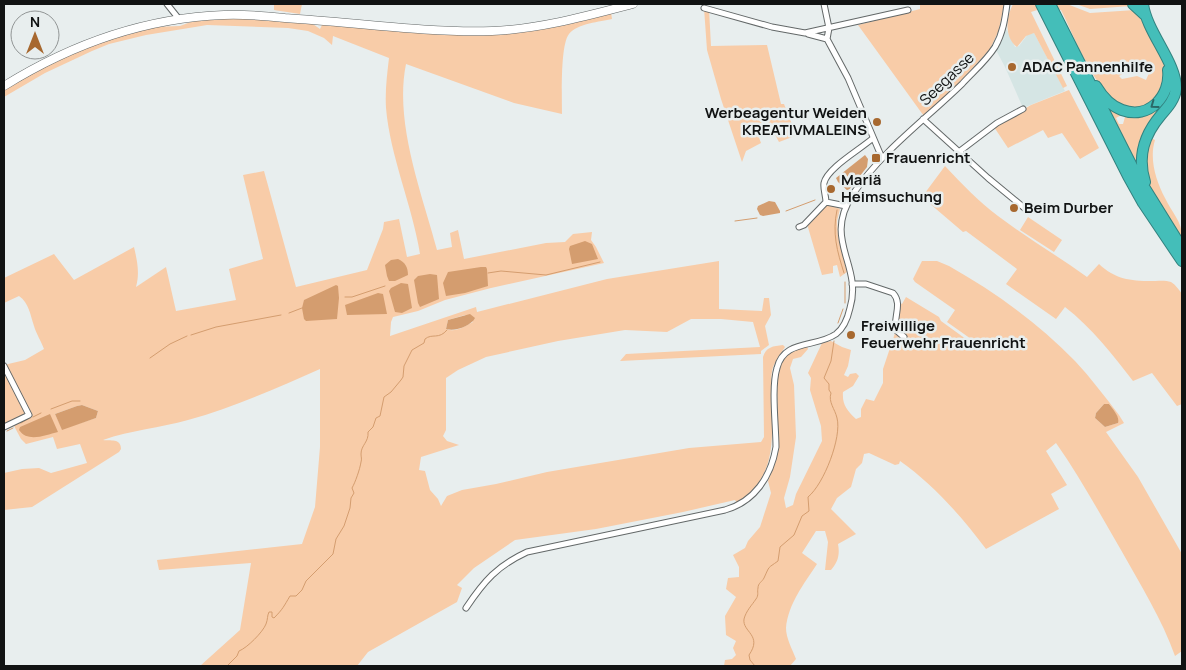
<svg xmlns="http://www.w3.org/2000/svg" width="1186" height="670" font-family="Manrope,sans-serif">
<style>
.built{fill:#d5e5e4}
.green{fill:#f8cca8;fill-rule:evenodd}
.water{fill:#d49d6f}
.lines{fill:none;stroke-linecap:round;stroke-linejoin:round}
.stream{stroke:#d49d6f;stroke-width:1}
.minor-casing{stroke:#636868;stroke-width:7}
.secondary-casing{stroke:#636868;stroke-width:9}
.motorway-casing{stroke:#32827f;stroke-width:12}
.minor{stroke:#fff;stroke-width:5}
.secondary{stroke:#fff;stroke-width:8}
.motorway{stroke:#44beb9;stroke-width:10}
.oneway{stroke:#2a6866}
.poi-dot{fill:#a7682f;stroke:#e8eeee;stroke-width:2}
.labels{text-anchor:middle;stroke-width:5;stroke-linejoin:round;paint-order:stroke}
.poi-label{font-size:15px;font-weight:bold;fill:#111313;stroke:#e8eeee;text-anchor:start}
.street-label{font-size:15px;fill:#111313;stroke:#e8eeee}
</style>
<rect width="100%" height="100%" fill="#e8eeee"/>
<path class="built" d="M1006 28 1015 47 1019 46 1028 34 1034 33 1065 91 1023 108 1005 67 996 50Z"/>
<path class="green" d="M274 4H302L300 14 274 10Z
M920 4H1004L999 30 990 49 926 119 858 25 920 9Z
M1013 4H1067L1090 13 1135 10C1145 22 1168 61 1166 78 1165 86 1157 96 1153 103 1147 105 1137 110 1131 109 1099 104 1075 37 1061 10L1037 8V10L1031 12 1067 86 1063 88 1034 33 1026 36 1017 47C1004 37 1006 17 1013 4ZM1138 70 1150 71 1146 80 1137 76 1122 79 1119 76 1128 71Z
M1076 4H1129L1131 6 1090 9Z
M704 8 709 9 711 46 767 45 781 104H784L795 132V136L779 142 771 127 757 132 761 143 746 151 742 162 721 99 707 50Z
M611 12 612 19C600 22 578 23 569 34 560 45 562 99 562 114L514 103 406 64C394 123 422 193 437 250L452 247 450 233 458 230 464 259 546 243 565 242 573 234 592 232 591 240 596 247 604 263 491 288 445 300 418 311 393 317 391 322 390 336 476 307 477 312 607 279 719 261V309L762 311 764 298H769L771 315 765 326 769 345 761 351V354L620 361 626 354 760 347 753 322 721 319H691L667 332 625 330 558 341 486 357 458 370 446 378V430L443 436 447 441 459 445 421 457 419 470 425 471 430 490 438 499 441 506 447 496 462 490 496 484 547 472 689 448 761 442 764 437 763 357C766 347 773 346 783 345L785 347C781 353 776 360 773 367 770 377 772 388 772 398 772 441 777 477 737 503L735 500 683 512 596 529 515 540 474 568 457 585 462 588 457 602 368 652 357 666H200L240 630 251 563 159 570 157 560 302 544 315 507 320 447V369C277 388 234 407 188 420 160 428 131 430 103 440 110 441 121 438 121 449L119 452 32 507 4 510V473L22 469 39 468 51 473 87 463 80 444 57 449 53 437 26 444 21 439 13 424 4 427V377L9 375 4 365 25 360 44 349C41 341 36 333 34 326 30 314 29 303 19 296L4 303V278L54 254 74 280 134 247C137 260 140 273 136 287L166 267 176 311 236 300 229 269 263 259 243 175 264 171 296 287 367 270 383 229 384 222 399 219 407 257 420 254C412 205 390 156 386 108 385 91 387 75 389 58L333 36 332 45 324 38 308 31 288 28 207 25 195 27 146 35 109 44 92 51 45 73 4 97V90L30 74 91 45 154 27 180 26 196 20 254 18 310 22 320 29 322 25 324 24 469 34ZM465 315 473 322C465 326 456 333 446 329L448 320ZM82 405 98 411 96 418 62 429 55 414 77 406Z
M1171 78 1172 91 1138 168 1105 102 1123 114 1116 118 1119 124H1123L1125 117 1131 115H1143Z
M1069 90 1099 148 1080 159 1062 133 1048 138 1043 130 1008 148 994 127 1031 105Z
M1149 137 1155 140C1149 159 1156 181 1165 198 1172 213 1182 221 1182 237 1171 221 1145 187 1144 168 1143 158 1147 146 1149 137Z
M945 166C962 184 979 202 998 216 1027 238 1058 256 1087 277L1099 264C1115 279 1130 281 1151 281 1157 281 1166 280 1171 282 1176 285 1179 290 1182 294V404L1177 406 1152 373 1133 381C1112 354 1092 328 1065 307L1056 319 1006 284 1017 269 966 231 963 232 922 197Z
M831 205 840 209 837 221 838 236 847 272 840 277 837 265 833 266V273L822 275 807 224 825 206Z
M1028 217 1062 240 1054 252 1020 230Z
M922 261H937L949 266C995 292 1038 323 1075 361 1091 378 1105 397 1119 415L1124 423 1106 432 1138 477 1182 554V651L1175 656C1162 619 1140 584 1121 550 1100 514 1080 477 1056 443L1046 451 1067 485 1051 494 1059 509 986 549C962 517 933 484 900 461L899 464 895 465 869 453 864 454 862 463 856 469 851 487 837 498 831 509 856 534 838 544C840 555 838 562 831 570H825L828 542 825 531H816L802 553 817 564C804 584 788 604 786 628 786 638 792 649 796 659L790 666H724L725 660 732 659 736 655 733 648 736 641 726 635 725 616 736 597 726 589 728 578 739 577V567L733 555 745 548 748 541 760 527 771 493 768 481 775 463 778 440 777 380 779 367 786 354 797 348 807 346 808 349 801 357 793 359 790 368 794 385 796 437 790 477 784 498 786 508 793 505 796 494 822 441 821 426 810 390 811 378 808 373 822 343 831 341 842 347 851 350 848 366 844 375 848 377 850 374 856 373 859 376 853 386 843 392C842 405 847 410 856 419L861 417V409L866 399 874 401 883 383V369L896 330 898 302 902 304 906 297 939 317 941 321 970 342 981 346 947 322 955 310 915 282 913 279ZM1104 404H1109C1113 409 1119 417 1118 423L1105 427 1095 418 1096 413Z"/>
<path class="water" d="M865 155 868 159 867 167 848 191 838 182 836 178Z
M769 201 775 202 780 211V213L763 216 760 215 757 209 758 206Z
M585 241 592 244 598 259 572 264 569 249 570 246Z
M398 259C405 262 408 267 408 275L395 281H389L387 276 385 265 391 260Z
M481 267H486L487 269 488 286 465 293 446 296 443 283 448 272Z
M430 274 437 275 439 299 420 307 418 303 414 280 418 276Z
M401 283 408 284 412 308 402 313 395 312 389 291 391 288Z
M336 285 338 286 339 298 337 319 306 321 304 319 302 308 304 300Z
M378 293 383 294 387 314 347 315 345 305Z
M470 314 475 318C471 326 455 332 446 329L448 320Z
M1104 404H1109C1113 409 1120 417 1118 423L1105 427 1095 418 1096 413Z
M82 405 98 411 96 418 62 430 55 414 77 406Z
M50 414 58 432C45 435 28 443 19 430L20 427Z"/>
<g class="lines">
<path class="stream" d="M837 210C832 233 837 251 844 273
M786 211 815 200
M735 221 757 218
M488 273 501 271 546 275 600 262
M845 282V303
M345 297H352L385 286
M289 313 302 308
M838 323 843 309
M191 335 216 327 281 315
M150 358 170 344 187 336
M51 409 72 401H80
M33 417 41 413
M21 423 28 419
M7 431 13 428
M227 666 237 656 239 651C247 648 263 632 266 624 268 619 267 616 269 612H272V617L274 618C283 609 284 606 290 596H296L302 590 306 581 333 554 336 539 344 526 350 508 351 498 354 493 352 488C355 483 360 469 361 462 362 459 361 457 361 454 361 445 369 442 368 432L373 427 376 418 380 416 384 397 391 392 401 380 403 377 404 366 412 350 424 343 425 339C432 333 439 340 447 330
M755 666 750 660 749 655C763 635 742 632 744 619 746 611 752 605 756 599 759 595 757 592 758 588 758 583 762 582 764 578 770 565 767 569 778 561L780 547 794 535 802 516 809 511 808 497C824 484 842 437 837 418 835 409 828 402 831 393L829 390V384L824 378 831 361 834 341"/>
<g class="minor-casing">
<path id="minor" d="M167 4 179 19
M824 4 829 28 827 39
M704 8 772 27 805 33 908 10
M808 34 827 39
M827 39 848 78 882 158
M923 119 988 178 1028 211
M960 151 997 123 1023 109
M846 206 826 202C826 196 823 189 824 183 827 168 861 149 873 138
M799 227 804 225 826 202
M852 284H866L893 293C903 304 893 317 896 330L904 337
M4 366 29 415 4 427
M466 608C484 581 497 566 527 552L725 510C754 502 771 477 776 447 776 425 771 388 777 368 784 339 816 348 836 334 844 328 848 317 850 308 863 264 822 241 853 194 882 151 925 120 962 84 973 72 986 61 995 47 1003 33 1005 19 1007 4"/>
</g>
<g class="secondary-casing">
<path id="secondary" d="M4 86C70 45 145 18 224 15 244 14 265 16 285 18 353 22 423 33 492 31 540 29 587 16 633 4"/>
</g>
<g class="motorway-casing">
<path id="motorway" d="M1041 4 1128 176 1143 203 1182 261
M1050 4 1136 174 1182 248
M1133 4 1145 15
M1143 4C1147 33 1177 63 1176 89 1175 99 1168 107 1161 115 1144 135 1137 156 1145 182
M1096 86C1102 96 1111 106 1122 110 1149 120 1171 96 1168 70"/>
</g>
<use href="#minor" class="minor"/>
<use href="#secondary" class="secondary"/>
<use href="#motorway" class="motorway"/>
</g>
<defs><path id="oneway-chevron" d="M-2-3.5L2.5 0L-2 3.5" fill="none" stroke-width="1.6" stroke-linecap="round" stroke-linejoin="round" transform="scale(1.25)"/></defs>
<use class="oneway" href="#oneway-chevron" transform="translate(1154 105) rotate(144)"/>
<g class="poi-dot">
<circle cx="1012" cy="67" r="5"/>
<circle cx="877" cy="122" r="5"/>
<rect x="871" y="153" width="10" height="10" rx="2.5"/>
<circle cx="831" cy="189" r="5"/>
<circle cx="1014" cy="208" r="5"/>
<circle cx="851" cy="335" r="5"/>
</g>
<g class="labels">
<g class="poi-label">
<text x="1022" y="72">ADAC Pannenhilfe</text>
<text x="867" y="118" text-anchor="end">Werbeagentur Weiden<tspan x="867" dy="17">KREATIVMALEINS</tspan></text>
<text x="886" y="163">Frauenricht</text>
<text x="841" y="185">Mariä<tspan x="841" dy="17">Heimsuchung</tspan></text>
<text x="1024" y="213">Beim Durber</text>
<text x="861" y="331">Freiwillige<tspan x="861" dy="17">Feuerwehr Frauenricht</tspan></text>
</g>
<g class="street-label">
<text transform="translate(947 79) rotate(-44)" y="5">Seegasse</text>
</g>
</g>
<rect width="1186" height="670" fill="none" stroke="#111313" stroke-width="10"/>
<g transform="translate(35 35)"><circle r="24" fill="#e8eeee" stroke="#929696"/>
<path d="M0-4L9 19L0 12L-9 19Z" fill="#a7682f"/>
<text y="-8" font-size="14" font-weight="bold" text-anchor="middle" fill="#111313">N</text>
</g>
</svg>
